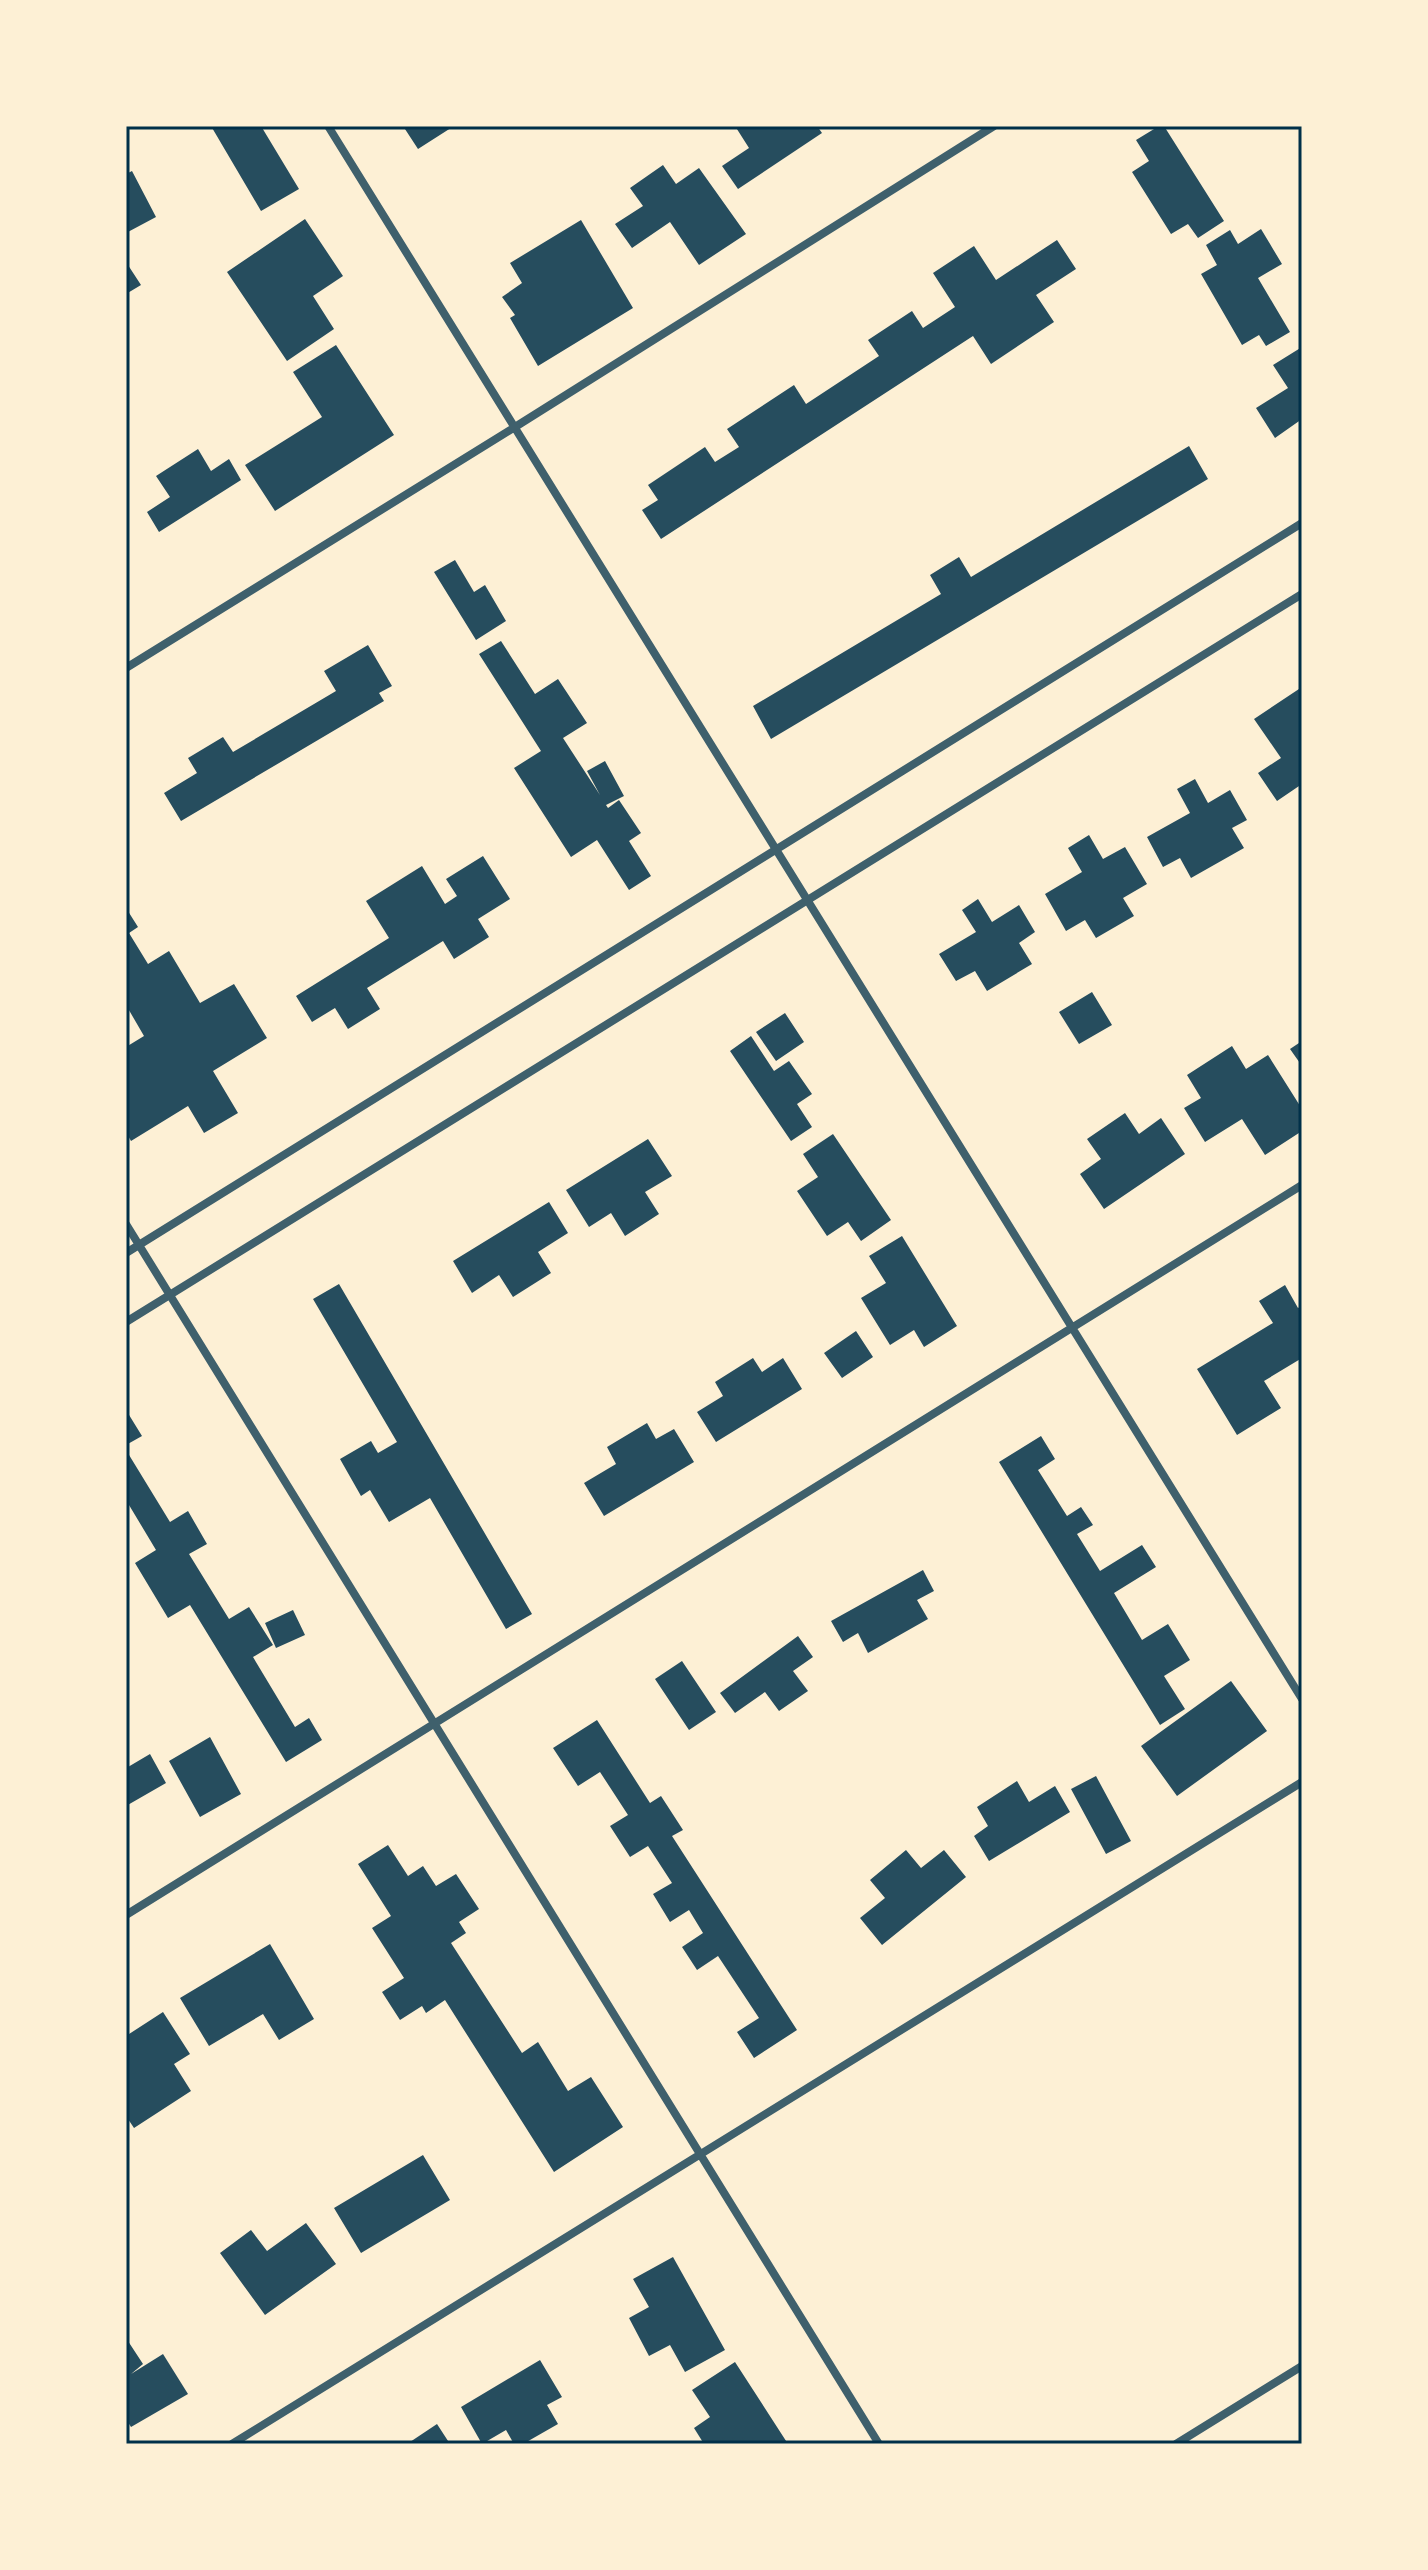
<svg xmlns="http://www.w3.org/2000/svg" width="1428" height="2570" font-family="'Work Sans',sans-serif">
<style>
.building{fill:#264d5e}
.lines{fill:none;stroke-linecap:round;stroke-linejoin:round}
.minor{stroke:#3f606c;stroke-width:8}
.neatline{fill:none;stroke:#003049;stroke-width:3}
</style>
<rect width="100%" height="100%" fill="#fdf0d5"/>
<path class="building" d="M211 126H261L299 189 261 211Z
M403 126H454L418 149Z
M735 126H817L822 133 738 189 722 166 749 148Z
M1159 126H1164L1224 221 1198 238 1188 224 1171 234 1132 172 1149 161 1136 140Z
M663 165 676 184 699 168 746 234 699 265 670 222 632 248 615 224 643 206 630 188Z
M132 171 156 217 126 233V174Z
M305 219 343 276 313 296 334 329 287 361 227 272Z
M581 220 633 308 538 366 510 318 515 315 502 297 522 283 510 263Z
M1261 229 1282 264 1258 278 1290 332 1266 346 1259 335 1242 345 1201 274 1217 265 1206 245 1230 230 1238 244Z
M1057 240 1076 269 1036 295 1054 322 991 364 973 336 661 539 642 510 658 500 648 485 705 447 715 462 739 447 727 429 794 385 806 404 879 356 868 340 912 311 923 328 955 307 933 273 974 246 996 280Z
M126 262 141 285 126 294Z
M336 345 394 435 275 511 245 465 322 417 293 372Z
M1302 347V419L1275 438 1256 408 1288 388 1273 365Z
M1189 446 1208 479 771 739 753 706 941 594 930 575 959 557 971 577Z
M198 449 211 471 229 459 241 480 159 532 147 512 170 497 156 476Z
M455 560 474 592 485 585 506 621 476 640 434 572Z
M501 641 535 694 558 679 587 723 563 738 600 795 587 771 605 761 624 796 606 805 608 808 619 800 641 833 629 841 651 876 629 890 597 840 571 857 514 768 541 751 479 654Z
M368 645 392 686 379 693 384 701 181 821 164 793 197 773 188 758 223 737 233 752 336 691 324 671Z
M1302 687V784L1277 801 1258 773 1281 758 1254 719Z
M1195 779 1208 803 1230 790 1247 820 1232 828 1244 848 1191 878 1180 858 1163 867 1147 837 1190 813 1177 789Z
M1089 835 1103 859 1125 847 1147 884 1123 898 1134 916 1096 938 1085 920 1066 931 1045 894 1082 872 1068 848Z
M483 856 510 899 478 919 489 937 454 959 443 941 367 988 380 1009 348 1029 335 1008 312 1022 296 996 389 938 366 901 422 866 445 904 457 896 446 879Z
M978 899 992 922 1019 905 1035 932 1019 943 1032 964 987 991 975 971 956 981 939 954 976 932 962 910Z
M126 908 138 927 129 933 148 964 169 951 200 1003 234 984 267 1038 213 1071 238 1113 204 1133 188 1106 131 1141 126 1132V1047L144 1036 126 1005Z
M1092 992 1112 1025 1079 1044 1059 1012Z
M785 1013 804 1042 776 1061 756 1032Z
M751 1036 774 1071 789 1061 812 1094 797 1104 812 1127 791 1141 730 1051Z
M1302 1041V1066L1290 1049Z
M1232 1046 1246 1069 1268 1055 1302 1109V1131L1265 1155 1242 1119 1205 1142 1184 1108 1201 1098 1187 1075Z
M1125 1113 1139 1134 1161 1118 1185 1154 1104 1209 1080 1174 1101 1159 1087 1139Z
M833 1134 891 1220 861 1241 848 1222 827 1236 797 1191 818 1177 803 1154Z
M648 1139 672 1176 645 1192 659 1214 625 1236 611 1213 589 1227 566 1190Z
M549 1202 568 1233 538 1252 551 1273 513 1297 499 1275 472 1293 453 1261Z
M902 1236 957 1326 924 1347 914 1330 890 1345 861 1298 886 1283 869 1256Z
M339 1284 532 1614 506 1629 430 1498 389 1522 370 1490 361 1496 340 1459 371 1441 378 1453 397 1442 313 1299Z
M1285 1285 1298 1308 1302 1306V1358L1264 1381 1281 1408 1237 1435 1197 1369 1273 1323 1259 1301Z
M856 1331 873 1357 842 1378 824 1353Z
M753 1358 762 1372 783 1358 802 1389 716 1442 697 1412 723 1396 715 1382Z
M126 1410 142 1436 126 1445Z
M647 1423 656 1439 674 1429 694 1462 604 1516 584 1483 616 1464 607 1447Z
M1041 1436 1055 1459 1038 1470 1067 1516 1081 1507 1093 1525 1077 1534 1100 1571 1142 1545 1156 1567 1114 1593 1142 1640 1168 1624 1190 1660 1164 1676 1185 1709 1160 1725 999 1462Z
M126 1450 170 1522 188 1511 207 1544 189 1554 229 1619 249 1607 273 1645 253 1657 295 1727 309 1718 322 1740 286 1762 190 1605 168 1618 135 1563 156 1550 126 1500Z
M923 1570 934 1591 917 1600 928 1619 868 1653 858 1633 843 1642 831 1621Z
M293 1610 305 1635 276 1648 265 1623Z
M798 1636 813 1657 793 1671 808 1691 779 1711 765 1692 735 1713 720 1693Z
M682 1661 716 1712 689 1730 655 1679Z
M1231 1681 1267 1731 1177 1796 1141 1746Z
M597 1720 650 1803 661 1796 683 1830 672 1836 797 2030 754 2058 737 2032 759 2018 718 1956 697 1970 682 1947 703 1933 689 1910 670 1922 653 1894 672 1883 648 1846 630 1857 610 1826 628 1815 600 1772 578 1786 553 1748Z
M210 1737 241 1794 200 1817 169 1761Z
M150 1754 166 1783 126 1806V1763L128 1767Z
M1096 1776 1131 1841 1106 1854 1071 1789Z
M1017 1781 1029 1802 1055 1786 1070 1812 989 1861 974 1836 988 1826 977 1807Z
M388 1845 408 1876 423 1866 436 1886 456 1874 479 1909 459 1922 466 1933 451 1943 522 2053 538 2042 568 2091 591 2077 623 2127 554 2172 445 2000 426 2013 422 2006 400 2020 382 1992 404 1978 372 1928 391 1916 358 1864Z
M906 1850 921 1868 944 1850 966 1877 882 1945 860 1918 885 1898 870 1880Z
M270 1944 314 2019 279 2040 263 2014 209 2046 180 1998Z
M163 2012 190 2054 174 2064 191 2091 134 2128 126 2116V2036Z
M423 2155 450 2200 361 2253 334 2208Z
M306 2223 336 2264 265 2315 220 2253 251 2230 267 2251Z
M673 2257 725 2350 685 2372 670 2345 649 2356 629 2318 649 2307 633 2279Z
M126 2338 143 2364 131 2374 163 2354 188 2394 131 2427 126 2419Z
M540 2360 562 2397 547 2405 558 2424 523 2444H514L506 2430 482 2444 461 2407Z
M735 2362 788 2444H704L694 2428 710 2417 692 2390Z
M437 2424 450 2444H407Z"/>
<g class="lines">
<path class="minor" d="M328 126 1302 1699
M126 668 515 427 994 126
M126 1224 879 2444
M126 1253 1302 523
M126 1322 1302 594
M126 1915 1302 1185
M232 2444 1302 1782
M1176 2444 1302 2366"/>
</g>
<rect width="1428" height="2570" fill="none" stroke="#fdf0d5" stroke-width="256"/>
<rect x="128" y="128" width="1172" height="2314" class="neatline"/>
</svg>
